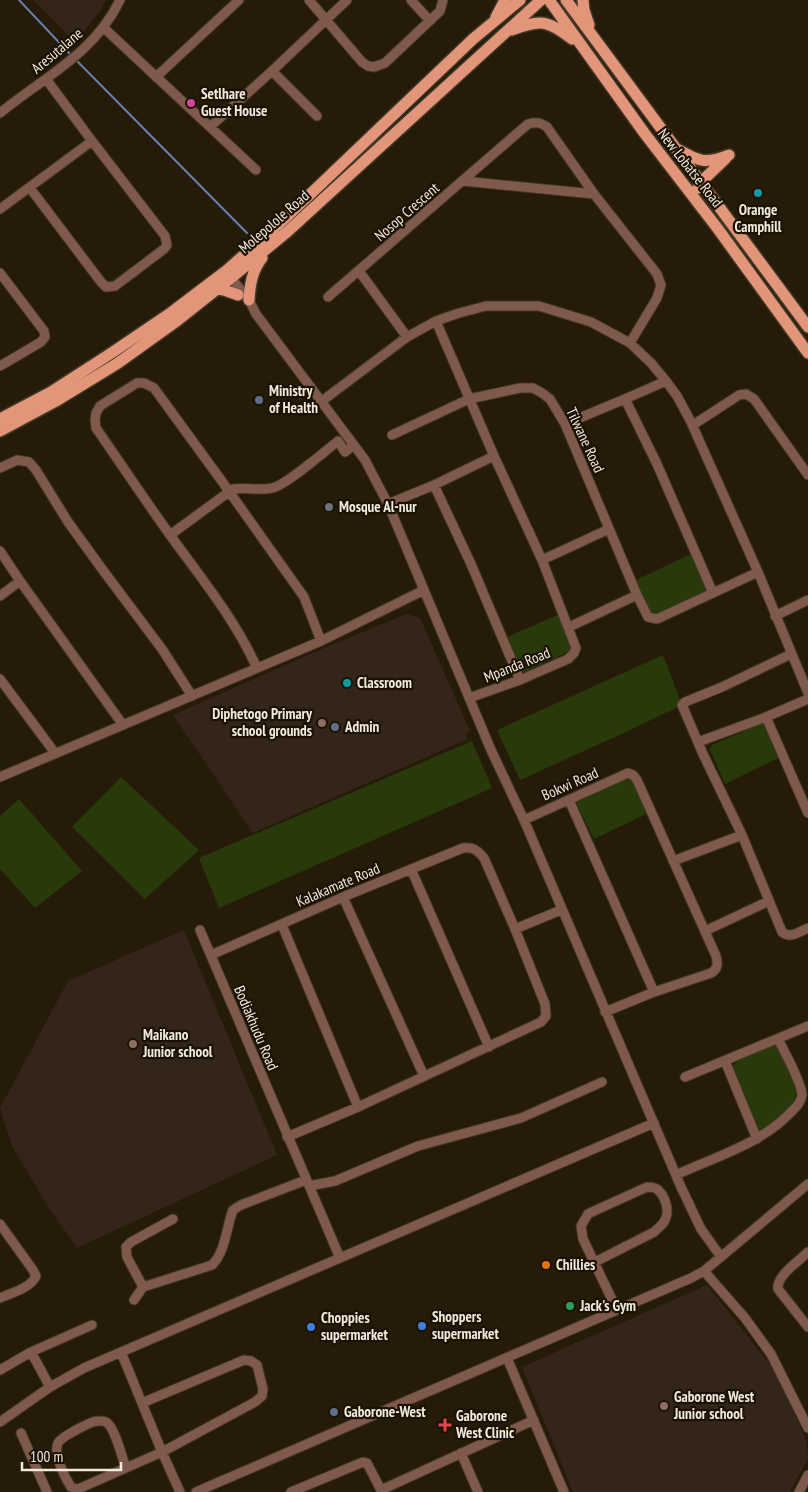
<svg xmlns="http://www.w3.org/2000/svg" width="808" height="1492" font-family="'PT Sans Narrow',sans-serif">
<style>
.education{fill:#34251a}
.green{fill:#283a09}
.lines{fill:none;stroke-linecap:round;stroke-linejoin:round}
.stream{stroke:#6781ae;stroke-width:2}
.minor-casing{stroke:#423827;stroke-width:11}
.major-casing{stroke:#423827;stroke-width:14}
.minor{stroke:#7f5a4c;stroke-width:9}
.major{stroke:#e29578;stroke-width:11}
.hotel-dot{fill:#d1479c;stroke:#1c1202;stroke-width:2}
.culture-dot{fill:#0f9aa8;stroke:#1c1202;stroke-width:2}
.service-dot{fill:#5c6f8a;stroke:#1c1202;stroke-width:2}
.worship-dot{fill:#6b7280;stroke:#1c1202;stroke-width:2}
.education-dot{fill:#8d6e63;stroke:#1c1202;stroke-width:2}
.food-dot{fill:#e8710a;stroke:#1c1202;stroke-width:2}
.leisure-dot{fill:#2e9e5b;stroke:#1c1202;stroke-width:2}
.shop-dot{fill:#3f7fe0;stroke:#1c1202;stroke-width:2}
.health-dot{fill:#e0444e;stroke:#1c1202;stroke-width:2}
.labels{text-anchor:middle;stroke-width:4.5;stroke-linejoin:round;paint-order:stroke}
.street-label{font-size:15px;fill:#f0e9de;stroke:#1c1202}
.poi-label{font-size:15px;font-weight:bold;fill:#f0e9de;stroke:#1c1202;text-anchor:start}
</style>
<rect width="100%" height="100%" fill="#261b09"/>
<path class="education" d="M33 0H106L100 11 75 42Z
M407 614 420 618 470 731 465 734 468 739 253 833 173 715 324 648Z
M184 930 277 1155 77 1248 47 1205 12 1146 0 1108 68 981Z
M707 1285 775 1371 807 1442 808 1459 790 1492H573L522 1367Z"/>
<path class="green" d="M691 554 710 589 655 615 650 614 636 580Z
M560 614 572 650 523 673 519 669 507 637Z
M663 655 682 705 628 731 520 780 497 730Z
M763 723 778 758 725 784 710 750 712 745Z
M472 741 492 788 219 908 199 858Z
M121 777 199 850 145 899 72 827Z
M628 777 635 785 648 813 594 839 576 802Z
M19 799 82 871 35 908 0 869V816Z
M777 1043 785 1064 797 1088 794 1103 778 1122 758 1132 733 1066 738 1060Z"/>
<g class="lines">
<path class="stream" d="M19 0 71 55
M76 60 247 233"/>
<g class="minor-casing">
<path id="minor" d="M309 0 362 62 368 66 374 67 385 63 440 11 443 0
M411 0 430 21
M104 28 256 170
M272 71 317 116
M156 77 239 0
M0 113C44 77 94 54 120 0
M210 127 272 71 347 0
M463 181 594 194
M30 188 101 282 106 287 115 286 164 249 167 245 165 236 92 141 46 79
M0 209 92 141
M359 271 407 337
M0 273 44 331 45 337 41 342 0 366
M228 274 249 300 256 314 365 460 388 504 491 750 524 820 681 1187 701 1229 721 1257
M328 297 528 124C536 122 540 122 547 127L594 194 657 274 661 285 657 298 630 343
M436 321 494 456 542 560 576 648 574 653 568 659 520 680 469 698
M625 399 657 464 713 593
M322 401 407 337 436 321 459 313 486 306H539L591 322 630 343 651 363 666 381 677 396 690 420 758 572 808 693
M565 424 625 399 666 381
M693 425 739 395 746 394 754 399 808 475
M392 435 469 399 520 388H533L542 393 550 399 565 424 637 595 648 617 657 619 758 572
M0 468 17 460 29 462 36 470 68 522 105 573 162 649 192 696
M434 485 471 564 520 680
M388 504 434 485 494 456
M170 535 233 489C246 487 259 491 272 488 285 486 325 451 338 441L345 452 354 445
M0 551 20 581 123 725
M542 560 609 529
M0 596 20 581
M775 616 808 600
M569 627 637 595
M791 654 722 687 685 702 682 705 703 754 742 835 782 932C790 939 799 932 808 928
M257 668C235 619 201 578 170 535 145 500 121 464 96 428L95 419 96 413 100 406 137 383H144L154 388 221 480 304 597 321 641
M0 679 55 753
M766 717 808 813
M698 742 766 717 808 699
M0 777 321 641 424 590
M569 800 654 992
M524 820 628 773 633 775 637 780 716 956C718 964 718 969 711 973L654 992 605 1012
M673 861 742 835
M411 869 489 1047
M343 897 424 1076
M282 925 358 1107
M515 929 561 910
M200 930 340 1258
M705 931 769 901
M211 955 343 897 463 848C474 847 477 850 484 858L515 929 545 1004 546 1016 541 1022 358 1107 287 1137
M725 1061 757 1139
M685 1077 808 1026
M676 1175C715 1157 763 1143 792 1111 797 1106 801 1102 802 1095 802 1083 784 1051 778 1039
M309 1186 335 1181 418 1146 521 1118 602 1082
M0 1224 33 1270 36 1276C31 1288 11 1293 0 1298
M808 1252C799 1261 776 1276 778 1289L808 1327
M595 1262 654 1232C658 1228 663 1225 665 1220 670 1211 665 1196 658 1190 655 1187 651 1187 647 1187L594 1211 588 1214 581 1226 583 1239 617 1310
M704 1271 745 1318 771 1354 808 1428
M143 1287 127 1257 126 1247 131 1242 173 1219
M134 1300 143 1287 212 1265C226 1251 226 1228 233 1210L241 1205 306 1180
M31 1352 50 1387
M121 1352 162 1452 180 1492
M507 1358 564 1492
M0 1370 31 1352 92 1325
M0 1422 50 1387 84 1368 654 1123
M21 1433 47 1492
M461 1453 478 1492
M126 1468C122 1458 115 1427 106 1422 105 1421 100 1421 98 1421 91 1421 61 1437 58 1443 53 1454 65 1478 71 1487L78 1489 162 1452 255 1402 262 1396 263 1389 257 1365 251 1361 244 1360 142 1403
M381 1490 534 1420
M196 1492 691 1278 704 1271 808 1184
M291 1492 363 1462 367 1463 382 1492
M799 1492 808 1475"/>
</g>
<g class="major-casing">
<path id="major" d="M549 0 645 134 718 229 808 353
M566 0 808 327
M583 0 584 10 589 25
M496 17 505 0
M512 30C540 19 548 20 572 39
M679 150C700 162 706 164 729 155
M698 188 701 182 726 158
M216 289 224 290 238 295
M249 300C250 284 252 271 262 258
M0 419 51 392 113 352 172 312 226 271 279 224 473 39 520 0
M0 431 56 401 118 363 178 320 231 278 287 232 541 0"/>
</g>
<use href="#minor" class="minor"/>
<use href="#major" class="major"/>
</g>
<circle class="hotel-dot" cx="191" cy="103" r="5"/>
<g class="culture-dot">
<circle cx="758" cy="193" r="5"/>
<circle cx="347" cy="683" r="5"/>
</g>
<g class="service-dot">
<circle cx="259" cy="400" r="5"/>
<circle cx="335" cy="727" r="5"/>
<circle cx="334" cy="1412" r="5"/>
</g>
<circle class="worship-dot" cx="329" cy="507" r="5"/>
<g class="education-dot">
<circle cx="322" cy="723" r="5"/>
<circle cx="133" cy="1044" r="5"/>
<circle cx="664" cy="1406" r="5"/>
</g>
<circle class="food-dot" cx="546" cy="1265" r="5"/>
<circle class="leisure-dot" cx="570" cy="1306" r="5"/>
<g class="shop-dot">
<circle cx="422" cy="1326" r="5"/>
<circle cx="311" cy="1327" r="5"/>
</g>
<path class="health-dot" d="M442.5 1417.5h5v5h5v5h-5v5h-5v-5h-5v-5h5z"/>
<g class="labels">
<g class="street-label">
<text transform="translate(57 51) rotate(-40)" y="5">Aresutalane</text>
<text transform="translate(690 168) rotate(52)" y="5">New Lobatse Road</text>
<text transform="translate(407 212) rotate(-41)" y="5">Nosop Crescent</text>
<text transform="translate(274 222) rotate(-41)" y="5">Molepolole Road</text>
<text transform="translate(585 440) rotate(65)" y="5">Tilwane Road</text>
<text transform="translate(517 665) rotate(-22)" y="5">Mpanda Road</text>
<text transform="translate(570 784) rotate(-24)" y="5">Bokwi Road</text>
<text transform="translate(338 885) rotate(-23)" y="5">Kalakamate Road</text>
<text transform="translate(256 1028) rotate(67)" y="5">Bodiakhudu Road</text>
</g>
<g class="poi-label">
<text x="201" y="99">Setlhare<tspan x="201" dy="17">Guest House</tspan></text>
<text x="758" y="215" text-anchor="middle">Orange<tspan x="758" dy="17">Camphill</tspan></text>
<text x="269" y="396">Ministry<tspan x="269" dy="17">of Health</tspan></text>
<text x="339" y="512">Mosque Al-nur</text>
<text x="357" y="688">Classroom</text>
<text x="312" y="719" text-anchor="end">Diphetogo Primary<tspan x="312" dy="17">school grounds</tspan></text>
<text x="345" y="732">Admin</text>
<text x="143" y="1040">Maikano<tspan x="143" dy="17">Junior school</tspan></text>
<text x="556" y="1270">Chillies</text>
<text x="580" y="1311">Jack's Gym</text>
<text x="432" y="1322">Shoppers<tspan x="432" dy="17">supermarket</tspan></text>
<text x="321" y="1323">Choppies<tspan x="321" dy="17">supermarket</tspan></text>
<text x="674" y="1402">Gaborone West<tspan x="674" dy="17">Junior school</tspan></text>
<text x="344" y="1417">Gaborone-West</text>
<text x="456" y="1421">Gaborone<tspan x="456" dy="17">West Clinic</tspan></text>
</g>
</g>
<path d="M22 1462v8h99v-8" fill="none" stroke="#f0e9de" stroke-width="2.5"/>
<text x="30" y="1462" font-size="15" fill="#f0e9de" stroke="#1c1202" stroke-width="4" paint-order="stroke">100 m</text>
</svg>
